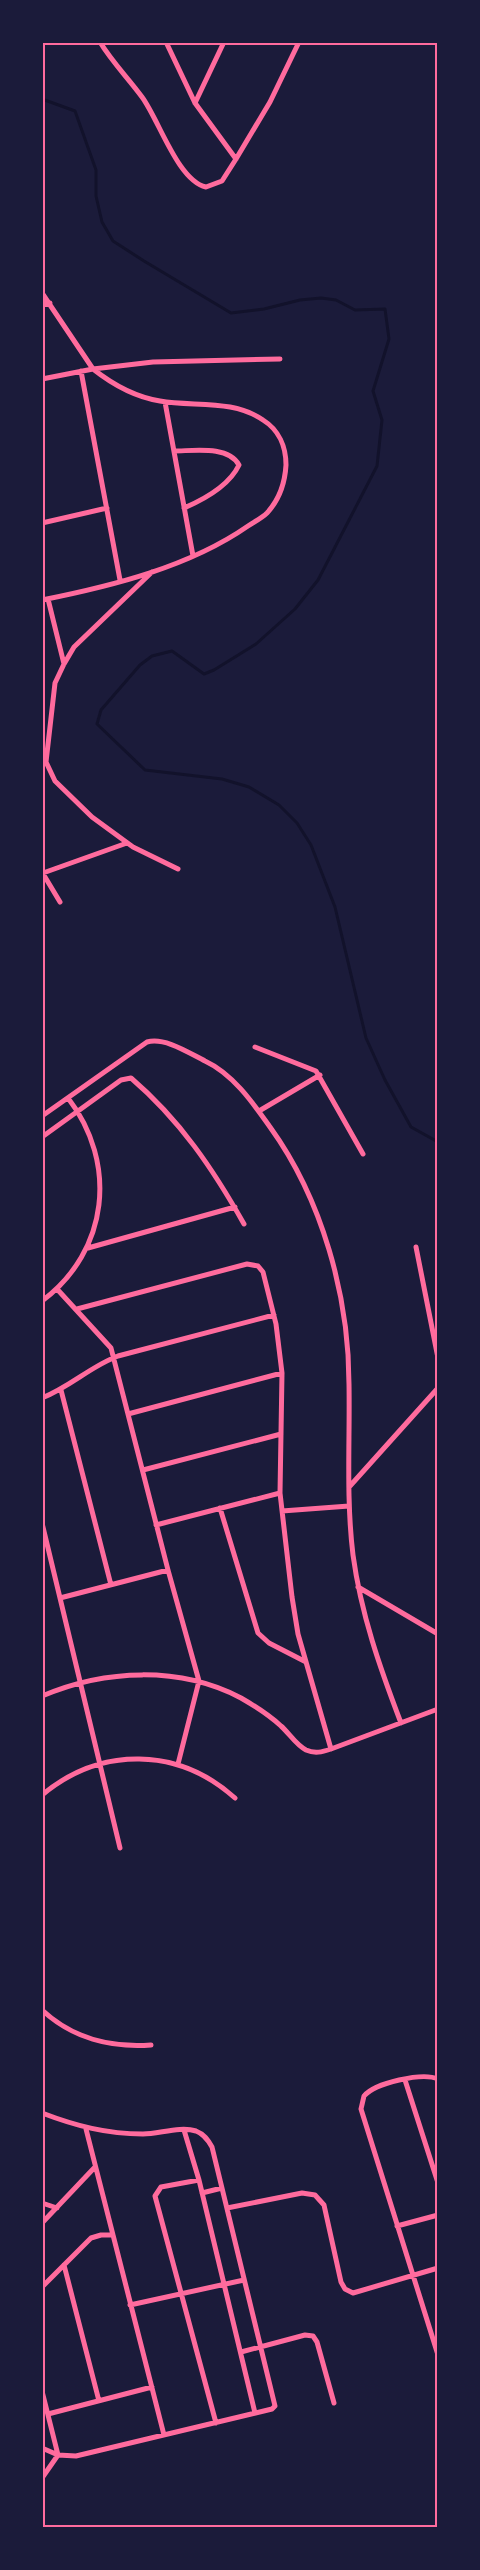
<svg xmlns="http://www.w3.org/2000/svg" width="480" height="2570" font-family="'Fira Sans',sans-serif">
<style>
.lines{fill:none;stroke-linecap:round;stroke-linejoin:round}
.stream{stroke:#12122b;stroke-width:3}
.minor{stroke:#ff6b9d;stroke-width:5}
.neatline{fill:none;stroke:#ff6b9d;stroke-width:2}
</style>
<rect width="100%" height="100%" fill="#1b1b3a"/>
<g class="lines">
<path class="stream" d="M42 99 75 111 96 170V196L102 222 113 241 144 261 231 313 264 309 300 300 321 298 336 300 355 310 385 309 389 339 373 391 382 420 377 466 318 580 295 609 256 644 214 670 204 674 172 651 152 656 140 665 101 710 97 724 145 770 222 779 249 787 279 805 297 823 311 845 335 907 366 1038 385 1080 411 1127 438 1142"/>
<path class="minor" d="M100 42C112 62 129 79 142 97 159 120 178 181 206 187L222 181 236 159 270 102 299 42
M166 42 195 103 236 159
M195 103 224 42
M42 293 93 369 153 362 280 359
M42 305 50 303
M81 371 120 580
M42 379 93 369C112 384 135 397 160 401 194 407 233 399 263 420 279 430 286 447 286 465 285 482 279 500 267 513 262 518 254 522 248 526 189 567 112 586 42 600
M165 402 193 556
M174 451C193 451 228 445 239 465 229 486 205 499 184 508
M42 523 107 508
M152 572 74 647 64 664 55 683 46 762 55 781 92 817 133 847 178 869
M48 599 64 664
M42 872 60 902
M43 873 127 843
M255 1047 316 1071 363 1154
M259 1111 320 1075
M42 1116 147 1042C165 1037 189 1053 205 1061 233 1074 253 1103 270 1127 322 1199 349 1296 349 1384 350 1441 346 1498 353 1555 361 1614 380 1668 401 1723
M42 1137 121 1080 131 1078C180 1120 213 1169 244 1224
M416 1247 438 1358
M88 1248 235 1207
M57 1289 111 1348 168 1570 199 1681 178 1764
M42 1301C109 1251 118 1163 68 1098
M77 1309 247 1264 258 1266 263 1272 276 1324 282 1373 280 1493 292 1597 298 1634 331 1749
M61 1390 111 1585
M42 1398C70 1387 91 1366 118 1356L274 1315
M128 1414 282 1373
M143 1470 281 1434
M350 1486 438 1388
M220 1508 258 1633 269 1643 306 1662
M282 1511 349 1506
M42 1523 120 1848
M156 1525 280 1493
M358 1587 438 1634
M60 1598 168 1570
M42 1696C105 1669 180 1666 241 1698 255 1706 269 1715 281 1726 289 1733 296 1745 306 1750 315 1754 322 1752 331 1749L438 1709
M42 1795C101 1746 178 1747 235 1798
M42 2010C72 2038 111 2048 151 2045
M438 2079C422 2072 375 2083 364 2096L361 2109 438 2355
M405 2080 438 2183
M42 2113C76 2126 107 2134 143 2134 159 2134 180 2126 196 2131 204 2134 208 2140 212 2147L275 2406 272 2409 76 2456 58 2455 42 2448
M86 2129 164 2435
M184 2130 199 2180 255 2413
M199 2180 161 2187 155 2196 216 2423
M202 2193 222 2188
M42 2203 57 2208
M227 2208 302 2193 315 2195 324 2205 341 2282 345 2289 353 2293 438 2268
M42 2223 95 2167
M397 2226 438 2215
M64 2265 99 2401
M42 2287 91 2238 101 2235H113
M130 2305 244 2280
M241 2352 305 2335 313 2336 317 2342 334 2403
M42 2391 58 2455 42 2478
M48 2414 152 2387"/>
</g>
<rect width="480" height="2570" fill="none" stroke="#1b1b3a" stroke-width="88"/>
<rect x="44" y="44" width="392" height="2482" class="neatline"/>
</svg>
